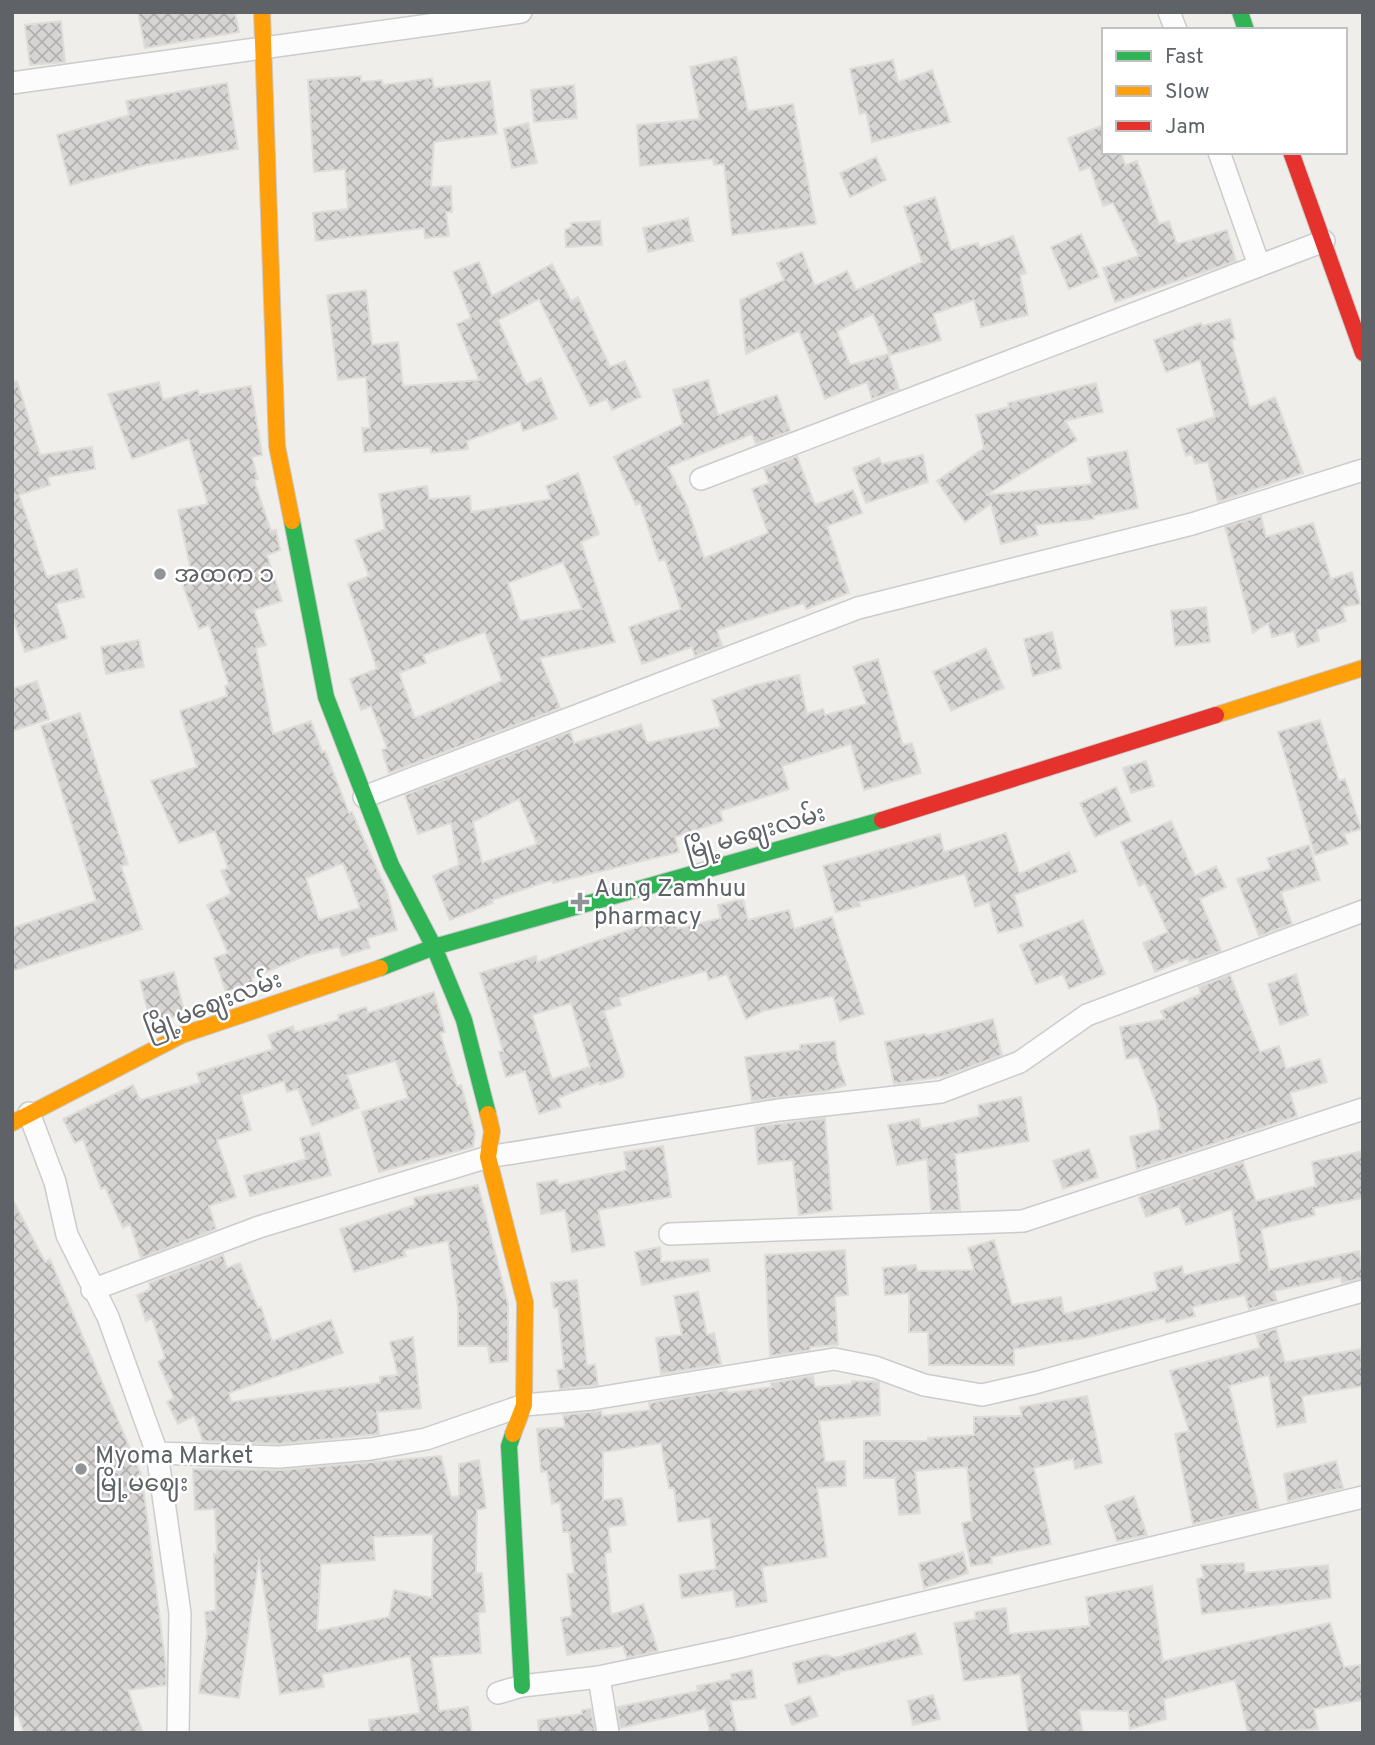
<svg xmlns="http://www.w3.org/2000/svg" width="1375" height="1745" font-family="Overpass,'Noto Sans Myanmar',sans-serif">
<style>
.building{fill:url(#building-cross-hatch);stroke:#deddd9;stroke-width:2;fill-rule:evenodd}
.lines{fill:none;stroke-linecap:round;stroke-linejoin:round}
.street-casing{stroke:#cbcccc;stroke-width:24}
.fast-casing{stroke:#cacacb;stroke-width:18}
.slow-casing{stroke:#cacacb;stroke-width:18}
.jam-casing{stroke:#cacacb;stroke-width:18}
.street{stroke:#fdfcfc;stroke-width:21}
.fast{stroke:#30b455;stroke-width:16}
.slow{stroke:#ff9f0a;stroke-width:16}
.jam{stroke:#e5322d;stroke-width:16}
.poi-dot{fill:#919496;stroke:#fff;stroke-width:2.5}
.labels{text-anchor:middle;stroke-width:5;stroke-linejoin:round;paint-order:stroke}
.poi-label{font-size:24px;fill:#5f6368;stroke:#fff;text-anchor:start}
.street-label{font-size:24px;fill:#5f6368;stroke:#fff}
</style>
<defs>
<pattern id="building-cross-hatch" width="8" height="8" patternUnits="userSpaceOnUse" patternTransform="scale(1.75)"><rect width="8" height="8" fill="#d6d5d3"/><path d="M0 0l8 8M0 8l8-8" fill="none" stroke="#b1b0af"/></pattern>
</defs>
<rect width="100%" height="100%" fill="#efeeea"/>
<path class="building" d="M138 12H235L239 32 145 48Z
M61 21 65 62 30 65 25 25Z
M736 57 748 111 793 104 816 224 732 235 724 164 714 165 713 159 640 166 637 125 700 119 690 67Z
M893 60 898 82 932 70 950 122 872 142 866 112 860 114 850 69Z
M361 76V82L382 80 383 85 432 78 434 88 490 81 497 134 434 142 431 187 451 186 452 212H446L449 236 425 238 424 228 316 241 313 213 348 209 345 169 314 172 308 80Z
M227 83 238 149 146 165 70 185 57 135 129 115 126 101Z
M574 85 577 118 534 122 531 90Z
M528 123 537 163 512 168 504 129Z
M1104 125V152H1121L1125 165 1137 161 1159 224 1169 221 1177 244 1227 230 1236 261 1115 302 1103 268 1139 256 1113 203 1103 206 1090 167 1080 171 1068 138Z
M876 157 886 180 850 197 840 173Z
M935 197 951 250 978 243 979 248 1013 236 1026 273 1020 275 1028 315 981 327 974 300 933 314 941 340 890 355 873 314 837 331 850 365 888 354 899 389 872 399 867 382 825 399 799 331 746 354 740 300 784 280 777 263 802 252 815 286 847 271 856 290 922 262 904 207Z
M688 218 693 241 648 252 643 228Z
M600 221 602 245 566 247 565 230 572 227 571 223Z
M1081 234 1099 277 1069 289 1051 247Z
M479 262 492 296 552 264 571 301 578 297 610 367 625 361 641 397 612 410 607 399 590 406 539 299 498 320 526 384 541 378 557 419 523 431 520 421 467 441 468 449 431 453V447L364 452 362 428H370L366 377 338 380 327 295 366 290 372 345 398 342 403 386 479 380 457 324 471 318 453 272Z
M1230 319 1235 339 1231 340 1250 408 1275 397 1303 473 1218 502 1208 462 1195 464 1192 454 1186 456 1177 429 1215 417 1200 360 1166 372 1154 340 1201 323 1202 326Z
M708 380 718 415 777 395 790 431 756 444 752 434 668 467 687 506 704 558 768 533 752 489 769 483 764 469 797 456 815 505 853 490 862 513 827 526 849 593 806 609 804 603 717 630 722 646 695 656 692 647 642 664 629 627 681 609 665 559 659 561 640 503 636 505 614 457 683 424 673 390Z
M17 381 40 455 92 447 95 469 47 477 50 485 19 495 47 577 77 569 84 597 56 604 67 638 25 652 12 615V382Z
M159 382 163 400 198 390 199 395 251 386 262 455 252 457 258 479 254 480 271 531 276 530 280 550 267 555 282 601 254 610 266 645 256 648 273 734 311 721 322 752 325 751 349 813 352 812 387 892 397 930 367 938 370 948 342 956 339 947 307 955 252 978 253 983 226 992 214 958 228 953 207 905 231 894 221 871 228 868 215 831 179 843 151 781 197 767 180 711 227 696 225 686 229 685 209 625 199 629 181 580 192 576 178 510 208 504 189 439 132 459 108 394ZM343 863 360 908 319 920 306 878Z
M1096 383 1103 412 1065 421 1077 440 986 495 1092 484 1087 458 1127 451 1138 508 1093 516 1094 519 1035 525 1038 535 1001 544 991 504 965 522 937 481 984 448 976 415 1009 407 1008 403Z
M923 455 928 482 866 503 853 468 879 458 882 464Z
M578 473 599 534 581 542 615 642 540 658 560 708 389 773 382 750 387 748 371 706 361 710 350 679 377 669 348 584 369 576 355 540 385 529 379 494 427 486 429 499 470 496 471 512 551 499 546 486ZM563 562 582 609 520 621 508 583ZM485 632 502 681 415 718 399 673 426 663 423 655Z
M1261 516 1266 537 1313 523 1331 579 1352 572 1360 604 1342 607 1346 621 1317 630 1319 641 1298 647 1294 631 1272 637 1268 623 1253 633 1225 527Z
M1206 607 1210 642 1175 646 1171 611Z
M1052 632 1061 668 1033 676 1024 639Z
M139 640 144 667 106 674 101 647Z
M986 648 1004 688 951 711 933 672Z
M878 659 903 745 912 743 921 773 864 790 851 744 782 766 789 789 720 811 723 821 675 837 679 852 553 883 552 880 492 900 493 903 450 920 433 876 459 865 451 823 418 834 405 795 570 732 574 743 641 724 647 743 721 727 712 700 755 685 799 675 807 714 823 709 825 715 867 704 853 667ZM519 799 537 844 482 863 473 822Z
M37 681 49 719 12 731V689Z
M80 713 128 864 121 866 142 929 12 971V928L96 901 41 726Z
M1320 720 1339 781 1345 779 1361 829 1344 834 1348 844 1315 855 1278 732Z
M1146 761 1154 786 1131 793 1123 768Z
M1116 787 1131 821 1095 837 1080 803Z
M1171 821 1195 876 1216 866 1226 887 1200 899 1221 951 1189 962 1188 958 1155 972 1143 943 1168 932 1145 883 1139 886 1121 842Z
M1006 833 1019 874 1069 852 1077 872 1014 895 1023 926 998 933 989 902 975 907 965 874 859 902 860 906 836 912 823 866 940 834 944 852Z
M1309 845 1320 880 1281 892 1292 924 1259 936 1237 879 1271 869 1267 858Z
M743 899 748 920 789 910 794 929 832 917 864 1014 840 1021 833 996 763 1011 746 1019 727 974 709 980 706 971 672 980 619 998 621 1005 604 1011 624 1072 623 1077 600 1085 599 1082 558 1098 561 1107 539 1114 525 1071 506 1077 499 1052 503 1051 480 973 536 956 537 962 649 923 650 926 674 918 677 929 721 918 718 905ZM571 1003 590 1067 552 1079 532 1015Z
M1083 920 1105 974 1069 989 1063 974 1036 984 1020 945Z
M174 972 185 1014 151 1023 140 981Z
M1296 974 1308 1015 1280 1025 1268 984Z
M1230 975 1260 1052 1279 1046 1286 1069 1320 1059 1327 1082 1290 1093 1297 1116 1137 1169 1130 1137 1161 1129 1157 1105 1138 1057 1126 1059 1120 1027 1165 1019 1161 1011 1201 994 1199 987Z
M434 992 445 1032 440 1033 457 1086 461 1085 475 1133 473 1147 379 1172 362 1112 408 1098 396 1061 347 1075 359 1108 312 1126 298 1089 287 1092 284 1081 241 1095 251 1130 217 1140 236 1197 209 1206 216 1229 141 1258 130 1224 123 1228 105 1187 101 1189 83 1139 75 1143 63 1119 133 1085 140 1100 200 1083 197 1073 273 1049 268 1035 293 1026 295 1032 339 1020 338 1015 366 1007 368 1013Z
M993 1019 1002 1055 945 1076 894 1084 885 1042 925 1034 926 1036Z
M835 1041 837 1059 846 1085 827 1091 752 1101 745 1057 800 1050V1045Z
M1021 1097 1029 1141 955 1154 960 1210 931 1211 927 1159 897 1165 888 1125 919 1119 921 1129 980 1116 978 1105Z
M825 1118 832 1210 799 1215 793 1160 758 1164 755 1127Z
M319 1133 331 1175 250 1196 244 1176 306 1159 300 1138Z
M663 1146 671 1197 598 1210 605 1246 572 1252 565 1210 541 1214 537 1183 557 1180 558 1185 627 1170 624 1152Z
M1089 1149 1098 1177 1063 1189 1053 1161Z
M1363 1151V1198L1313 1208 1315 1215 1261 1229 1269 1270 1359 1251 1363 1278 1342 1283 1341 1277 1274 1291 1277 1301 1249 1309 1245 1295 1192 1307 1195 1316 1166 1323 1165 1318 1085 1338 1014 1349V1365H929L928 1332H909V1293L885 1295 883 1268 916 1265 917 1271 974 1270 968 1248 994 1240 1012 1305 1061 1297 1064 1314 1158 1290 1154 1273 1182 1266 1184 1275 1241 1262 1232 1209 1186 1225 1179 1206 1146 1217 1139 1198 1143 1195 1243 1162 1256 1201 1316 1186 1312 1162Z
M478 1185 508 1304V1361L490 1363 488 1346H458V1308L448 1241 404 1250 406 1256 354 1272 340 1229 415 1205 414 1198Z
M12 1198 45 1262 50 1259 142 1477 166 1668V1685L128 1690 143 1733H24L18 1715 12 1717Z
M660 1247 661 1262 708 1259 710 1271 642 1285 635 1252Z
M845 1250 848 1295 835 1296 838 1345 810 1347V1350L770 1356 765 1255Z
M223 1255 227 1268 240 1263 258 1308 261 1307 272 1341 331 1320 343 1353 229 1393 231 1402 380 1383V1377L398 1375 390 1342 413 1337 421 1408 377 1412 379 1434 279 1444 203 1441 194 1416 178 1424 167 1402 174 1398 158 1362 165 1358 152 1318 146 1321 137 1295 151 1289 149 1283Z
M577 1280 587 1366 595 1364 598 1385 560 1389 557 1370 564 1369 558 1307 554 1308 551 1283Z
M698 1292 707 1335 714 1333 721 1364 661 1374 656 1338 682 1335 674 1296Z
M1276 1329 1285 1362 1361 1349 1363 1386 1302 1396 1306 1422 1277 1427 1269 1375 1229 1386 1259 1509 1193 1524 1175 1434 1189 1431 1170 1371 1260 1348 1256 1335Z
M813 1376 815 1387 852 1384V1381L879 1382 880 1415 819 1421 825 1462 845 1461 846 1486 817 1488 827 1557 762 1567 767 1602 736 1607 733 1590 682 1598 679 1575 716 1569 710 1518 678 1522 674 1488H669L661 1443 603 1452V1500L622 1498 626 1525 608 1527 611 1552 605 1553 611 1615 643 1604 658 1651 627 1658 623 1646 567 1655 561 1618 572 1616 567 1574 574 1573 569 1532H563L560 1502 552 1504 547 1471 541 1472 537 1429 565 1427 563 1415 601 1411 602 1416 650 1410 649 1403 727 1390 728 1393 772 1387 771 1383Z
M1087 1396 1102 1463 1075 1469 1073 1459 1034 1468 1051 1544 991 1557 992 1563 971 1566 962 1523 972 1521 967 1467 915 1471 920 1513 899 1515 895 1478H864V1441H928V1438L974 1435V1417L1022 1416 1020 1407Z
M441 1456 451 1497 459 1496V1464L479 1460 486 1508 477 1510 476 1573H482L485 1612 478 1613 481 1653 431 1657 439 1711 468 1707 472 1733H370L369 1720 420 1713 410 1656 322 1674 324 1687 280 1694 259 1558 239 1698 199 1693 207 1634 205 1612 216 1610 214 1554H217L215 1509 195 1510 193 1469 280 1470ZM433 1534 432 1598 394 1590 389 1617 317 1631 321 1564 375 1560 373 1537Z
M1336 1461 1343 1488 1288 1501 1284 1474Z
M1134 1496 1147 1535 1117 1541 1105 1506Z
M963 1552 968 1573 924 1588 919 1564Z
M1244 1563 1245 1573 1328 1565 1331 1598 1202 1614 1197 1579 1204 1577 1201 1565Z
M1152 1586 1163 1661 1330 1623 1344 1667 1360 1665 1363 1700 1314 1709 1318 1729 1248 1733 1235 1680 1164 1699 1166 1719 1130 1729 1128 1711 1079 1710 1083 1733H1028L1020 1674 964 1681 954 1623 976 1619 975 1612 1006 1608 1009 1634 1090 1626 1086 1597Z
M915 1633 922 1654 839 1672V1674L798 1684 793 1663 826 1655 835 1658Z
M752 1670 756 1698 730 1701 737 1733H710L705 1709 620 1728 617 1707 698 1691 697 1686 732 1679 731 1674Z
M933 1695 940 1719 913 1725 908 1701Z
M810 1696 818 1716 792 1725 785 1705Z
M591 1709 595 1732 539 1733 538 1720 582 1714V1710Z"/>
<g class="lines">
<g class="street-casing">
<path id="street" d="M1169 12 1176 30
M12 83 521 12
M1219 152 1259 265
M701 479 1324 241
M364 797 858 608 1192 524 1363 470
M29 1113 55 1182 67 1235 108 1317 157 1453 180 1613 178 1733
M670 1234 1023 1221 1363 1109
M92 1290 259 1227 488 1157 779 1110 941 1092 1020 1062 1087 1015 1363 911
M157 1453 279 1457 371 1449 426 1439 524 1405 592 1399 834 1359 875 1367 924 1385 982 1395 1035 1383 1363 1291
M599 1677 608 1733
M498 1693 522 1686 599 1677 735 1648 1363 1497"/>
</g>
<g class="fast-casing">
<path id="fast" d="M1240 12 1246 30
M292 521 326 697 391 865 434 947 464 1020 488 1114
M380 968 434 947 882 820
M513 1434 509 1446 522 1686"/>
</g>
<g class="slow-casing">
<path id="slow" d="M262 12 277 446 292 521
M1216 715 1363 668
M488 1114 492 1131 488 1157 525 1302 524 1405 513 1434
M12 1123 182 1035 380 968"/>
</g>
<g class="jam-casing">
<path id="jam" d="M1291 152 1363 353
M882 820 1216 715"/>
</g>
<use href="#street" class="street"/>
<use href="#fast" class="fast"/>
<use href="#slow" class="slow"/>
<use href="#jam" class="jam"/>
</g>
<g class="poi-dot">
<circle cx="160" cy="574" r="7"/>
<path d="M576.5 891.5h7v7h7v7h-7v7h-7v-7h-7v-7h7z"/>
<circle cx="81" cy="1469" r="7"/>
</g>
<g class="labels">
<g class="poi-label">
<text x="174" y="582">အထက ၁</text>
<text x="594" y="896">Aung Zamhuu<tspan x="594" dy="28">pharmacy</tspan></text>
<text x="95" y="1463">Myoma Market<tspan x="95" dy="28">မြို့မဈေး</tspan></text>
</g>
<g class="street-label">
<text transform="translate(755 832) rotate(-16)" y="8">မြို့မဈေးလမ်း</text>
<text transform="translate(213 1004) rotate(-21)" y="8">မြို့မဈေးလမ်း</text>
</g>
</g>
<rect width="1375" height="1745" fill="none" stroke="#5f6368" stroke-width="28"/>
<rect x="1102" y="28" width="245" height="126" fill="#ffffff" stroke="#bfc1c3" stroke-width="2"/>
<rect x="1116" y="51" width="35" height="10" fill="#30b455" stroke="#bfc1c3" stroke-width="2"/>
<text x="1165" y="63" font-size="21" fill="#5f6368">Fast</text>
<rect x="1116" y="86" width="35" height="10" fill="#ff9f0a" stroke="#bfc1c3" stroke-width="2"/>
<text x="1165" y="98" font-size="21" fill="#5f6368">Slow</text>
<rect x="1116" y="121" width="35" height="10" fill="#e5322d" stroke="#bfc1c3" stroke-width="2"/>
<text x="1165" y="133" font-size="21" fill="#5f6368">Jam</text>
</svg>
